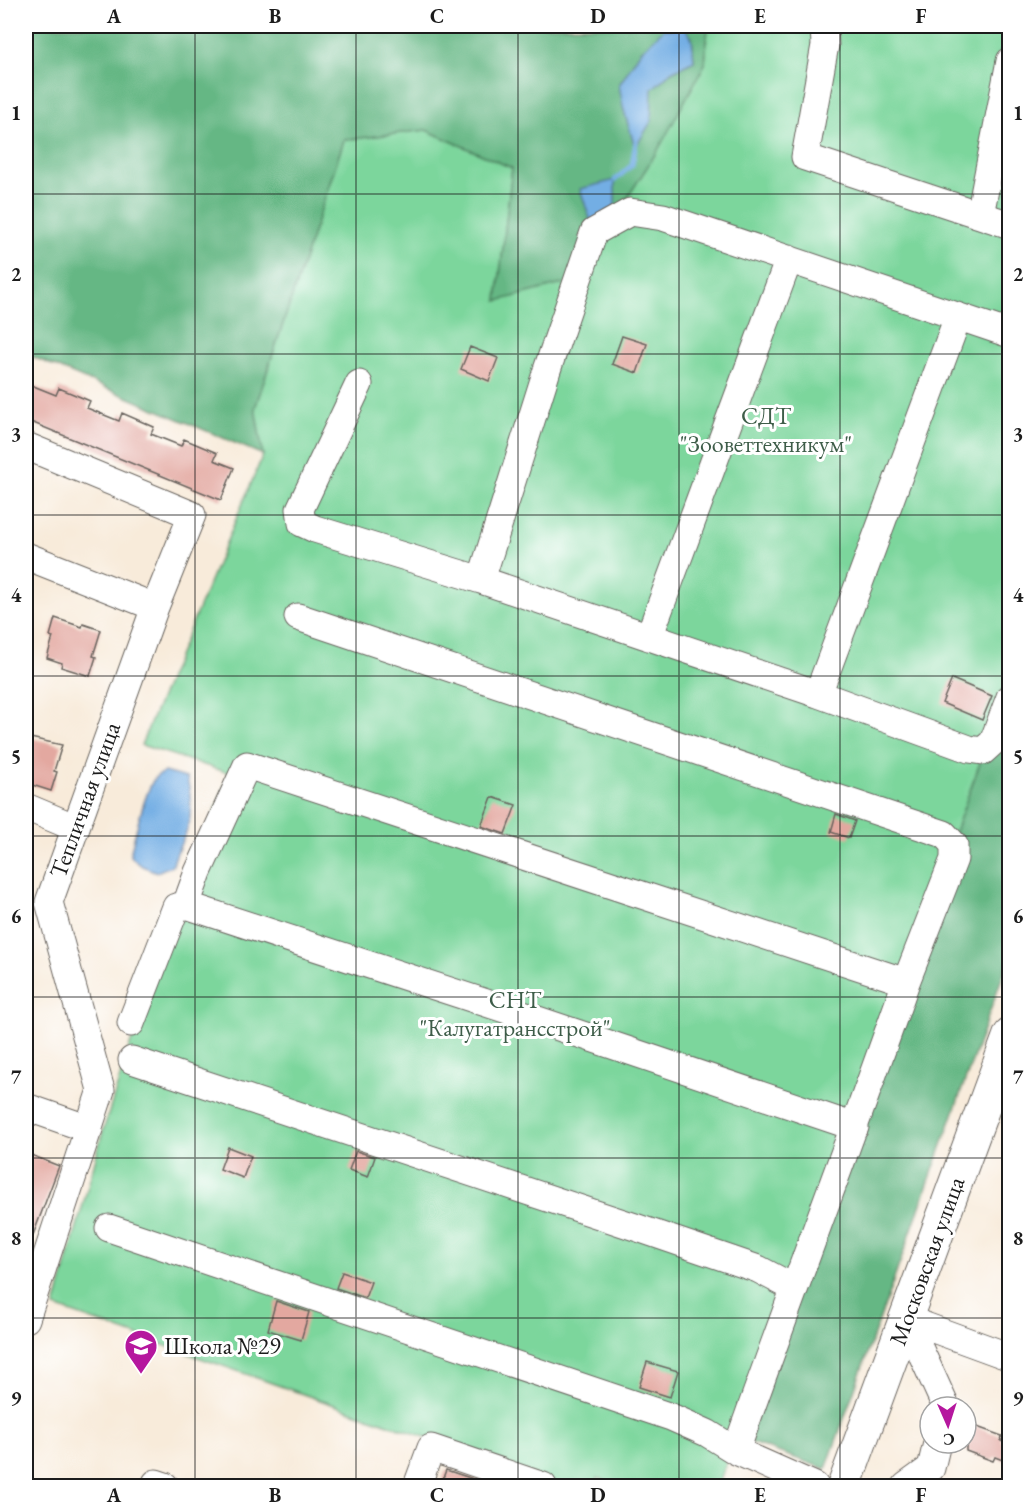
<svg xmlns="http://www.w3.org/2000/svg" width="1035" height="1512" font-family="'EB Garamond',serif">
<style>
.green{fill:#7cd69c;stroke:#4c795c;stroke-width:1.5}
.forest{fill:#65b784;stroke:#406a50;stroke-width:1.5;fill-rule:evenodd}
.water{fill:#73aee4;stroke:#486580;stroke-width:1.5}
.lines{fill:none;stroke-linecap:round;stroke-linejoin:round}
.stream{stroke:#73aee4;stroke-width:5}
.building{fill:#e3a8a0}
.minor-casing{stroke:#69645e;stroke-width:29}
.major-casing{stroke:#69645e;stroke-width:35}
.minor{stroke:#fff;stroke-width:27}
.major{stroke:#fff;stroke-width:33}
.grid{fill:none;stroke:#1c1c1c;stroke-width:1.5;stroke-opacity:0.55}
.labels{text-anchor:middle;stroke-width:6;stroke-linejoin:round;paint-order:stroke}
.park-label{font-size:24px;fill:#3e5d49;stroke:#fff}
.street-label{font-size:24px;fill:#1c1c1c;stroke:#fff}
.poi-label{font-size:24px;fill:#1c1c1c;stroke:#fff;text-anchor:start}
.neatline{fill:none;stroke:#1c1c1c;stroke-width:2}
.grid-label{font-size:20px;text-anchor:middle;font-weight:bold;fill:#1c1c1c}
</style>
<rect width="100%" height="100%" fill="#fff"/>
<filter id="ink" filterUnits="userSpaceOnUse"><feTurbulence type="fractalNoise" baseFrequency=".0167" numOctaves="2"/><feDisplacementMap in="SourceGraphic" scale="12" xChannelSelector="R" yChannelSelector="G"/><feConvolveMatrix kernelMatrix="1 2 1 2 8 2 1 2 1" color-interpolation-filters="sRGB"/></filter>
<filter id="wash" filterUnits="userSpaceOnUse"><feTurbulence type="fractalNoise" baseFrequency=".008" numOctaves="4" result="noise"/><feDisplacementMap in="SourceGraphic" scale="24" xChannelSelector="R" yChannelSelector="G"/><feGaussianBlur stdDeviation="1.35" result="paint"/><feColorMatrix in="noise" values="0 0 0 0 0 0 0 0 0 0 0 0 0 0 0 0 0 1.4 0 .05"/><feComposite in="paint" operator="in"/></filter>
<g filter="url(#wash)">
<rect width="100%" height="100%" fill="#f8ebda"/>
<path class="green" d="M708 26H1009V683L718 1486H622L598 1478 595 1486H565L55 1307 103 1131 130 1045 229 773 141 745 263 455 255 408 344 140 426 130 512 168 497 300 574 280 705 64Z"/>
<path class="forest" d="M26 26H708L705 64 658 150 574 281 497 301 512 168 426 130 344 140 255 408 263 455 26 354ZM692 38 694 61 671 72 652 89Z
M1009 683V958L826 1469 735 1437Z"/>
<path class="water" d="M685 28 692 38 694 61 671 72 652 89 651 122 635 148 623 107 619 85 640 52 664 29Z
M615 180V206L591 222 580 189Z
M164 772 187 778C191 795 193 813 187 830 182 843 176 851 173 865L157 872 142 866 130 856C133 841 146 788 155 778 157 775 161 774 164 772Z"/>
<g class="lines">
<path class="stream" d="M615 180 632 165 636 142"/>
</g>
<g id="blocks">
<path class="building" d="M622 336 647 344 637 373 612 364Z
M470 347 498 358 489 381 461 369Z
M26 383 56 395 59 388 90 401 87 408 119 421 122 413 154 427 151 434 181 446 184 439 217 453 214 460 234 468 221 500 26 420Z
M55 618 82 627 83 624 101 630 93 656 96 657 90 676 61 667 62 663 47 658 53 637 50 636Z
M952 679 992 696 982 720 942 703Z
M26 737 62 745 54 771 57 772 51 791 26 783Z
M492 797 516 805 505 834 481 826Z
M836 814 855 821 849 838 831 832Z
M228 1147 251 1156 243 1178 220 1169Z
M356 1151 375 1157 368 1177 349 1170Z
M26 1153 59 1166 27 1251H26Z
M342 1272 371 1282 365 1298 336 1288Z
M276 1301 309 1312 301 1340 268 1330Z
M647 1362 678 1371 670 1397 639 1387Z
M966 1423 1002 1436 1001 1441 1010 1445V1463L995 1457 993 1461 966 1451Z
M446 1470 482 1482 480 1486H440Z"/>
</g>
</g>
<g filter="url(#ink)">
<use href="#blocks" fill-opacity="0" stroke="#69645e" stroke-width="1.5"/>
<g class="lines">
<g class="minor-casing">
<path id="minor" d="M824 26 825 45 805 157 1010 225
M980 215 1010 61
M1010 334 663 217 630 212 594 232 547 370 481 580 818 694 969 749 983 751 993 742 1010 697
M359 384 300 509 302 523 315 529 481 580
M26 446 192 515 155 607
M26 556 155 607 49 902 101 1090 26 1319
M298 617 944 834 954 845V859L906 982
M649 637 789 259
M818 694 958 317
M26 807 76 828
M186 905 198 872 247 765 906 982C851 1139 791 1294 736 1451
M131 1023 176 907 186 905 523 1015 855 1127
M132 1060 635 1227 758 1269 794 1288
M26 1107 89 1129
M109 1228 671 1417 707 1433 736 1451 815 1486
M906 1319 1010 1357
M906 1319 946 1407
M156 1483 165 1486
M417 1486 431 1448 543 1486
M906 1486 931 1468 937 1443"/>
</g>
<g class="major-casing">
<path id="major" d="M844 1486 1010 1035"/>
</g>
<use href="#minor" class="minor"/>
<use href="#major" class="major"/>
</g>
</g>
<path class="grid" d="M195 26V1486M356 26V1486M518 26V1486M679 26V1486M840 26V1486M26 194H1010M26 354H1010M26 515H1010M26 676H1010M26 836H1010M26 997H1010M26 1158H1010M26 1318H1010"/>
<defs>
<g id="school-pin" transform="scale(1.725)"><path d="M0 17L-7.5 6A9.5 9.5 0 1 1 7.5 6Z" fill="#b5179e" stroke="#fff"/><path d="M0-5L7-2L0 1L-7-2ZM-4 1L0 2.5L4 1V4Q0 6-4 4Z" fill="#fff"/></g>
</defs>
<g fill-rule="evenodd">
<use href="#school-pin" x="141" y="1346"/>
</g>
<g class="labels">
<g class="park-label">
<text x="766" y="424">СДТ<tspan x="766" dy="28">"Зооветтехникум"</tspan></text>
<text x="515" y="1008">СНТ<tspan x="515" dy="28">"Калугатрансстрой"</tspan></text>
</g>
<g class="street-label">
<text transform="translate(85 800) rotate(-70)" y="8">Тепличная улица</text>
<text transform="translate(927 1261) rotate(-70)" y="8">Московская улица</text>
</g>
<g class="poi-label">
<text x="164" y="1354">Школа №29</text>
</g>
</g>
<rect width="1035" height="1512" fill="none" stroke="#fff" stroke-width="66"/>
<g transform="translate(948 1425) rotate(177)"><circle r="28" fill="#ffffff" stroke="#a4a4a4" stroke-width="1.5"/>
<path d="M0-4.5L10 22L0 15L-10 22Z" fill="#b5179e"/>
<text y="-9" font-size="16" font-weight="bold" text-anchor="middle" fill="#1c1c1c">С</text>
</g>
<rect x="33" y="33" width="969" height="1446" class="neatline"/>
<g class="grid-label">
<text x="114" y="23">A</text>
<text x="275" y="23">B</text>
<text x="437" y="23">C</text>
<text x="598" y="23">D</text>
<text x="760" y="23">E</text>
<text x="921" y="23">F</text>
<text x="16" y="120">1</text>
<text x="1018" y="120">1</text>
<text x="16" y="281">2</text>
<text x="1018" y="281">2</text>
<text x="16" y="441">3</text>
<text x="1018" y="441">3</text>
<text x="16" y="602">4</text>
<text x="1018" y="602">4</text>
<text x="16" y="763">5</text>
<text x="1018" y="763">5</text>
<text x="16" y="923">6</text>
<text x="1018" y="923">6</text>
<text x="16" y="1084">7</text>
<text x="1018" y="1084">7</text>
<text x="16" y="1245">8</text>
<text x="1018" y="1245">8</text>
<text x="16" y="1405">9</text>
<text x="1018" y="1405">9</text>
<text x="114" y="1502">A</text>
<text x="275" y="1502">B</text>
<text x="437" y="1502">C</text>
<text x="598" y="1502">D</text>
<text x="760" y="1502">E</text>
<text x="921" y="1502">F</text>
</g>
</svg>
